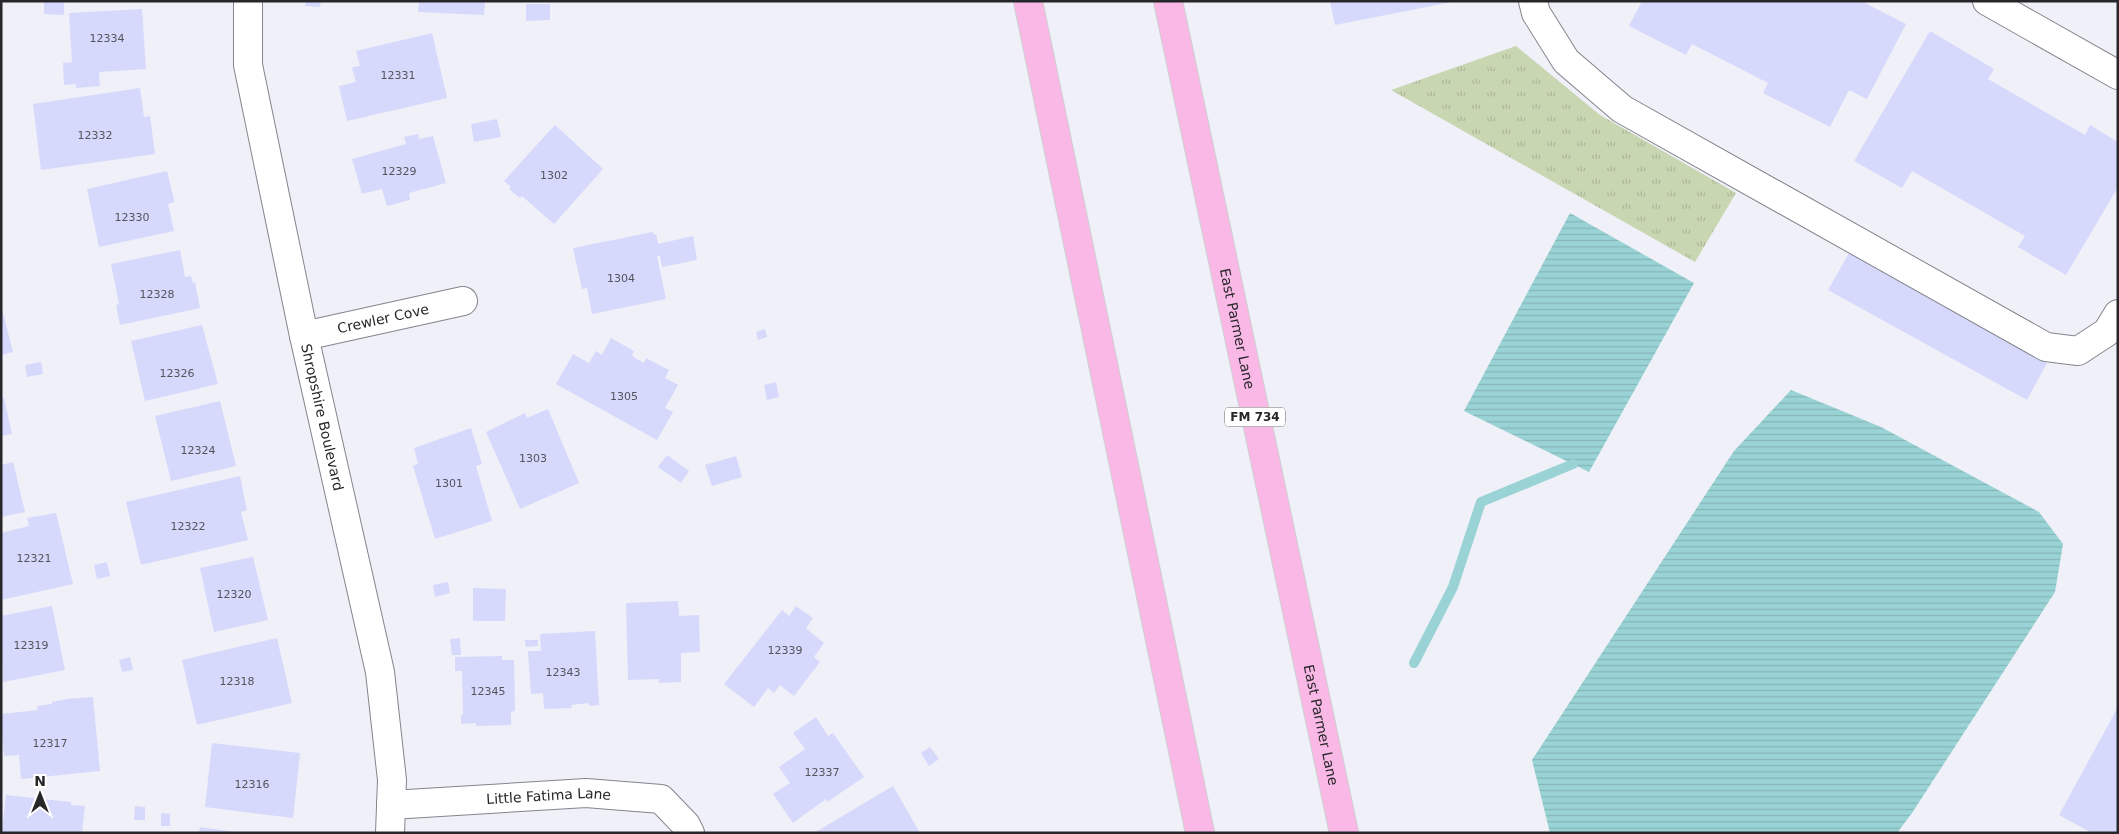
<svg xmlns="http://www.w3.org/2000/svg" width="2119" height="834" font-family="'DejaVu Sans',sans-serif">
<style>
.park{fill:url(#park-tufts)}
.water{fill:url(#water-rules)}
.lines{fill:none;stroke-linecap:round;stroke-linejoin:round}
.stream{stroke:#9ad3d5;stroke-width:10}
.building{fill:#d6d9fb}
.minor-casing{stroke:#84858c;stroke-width:30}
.major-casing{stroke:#cfcfd0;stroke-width:30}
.minor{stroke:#fff;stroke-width:28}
.major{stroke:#f9b8e6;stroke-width:28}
.labels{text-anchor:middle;stroke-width:4;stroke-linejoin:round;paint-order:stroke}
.number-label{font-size:11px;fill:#53545e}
.shield{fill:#fff;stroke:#68686a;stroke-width:1}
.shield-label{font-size:12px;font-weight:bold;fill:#27272a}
.street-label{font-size:14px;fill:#27272a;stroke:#fff}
</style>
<defs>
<pattern id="park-tufts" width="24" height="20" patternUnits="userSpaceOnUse" patternTransform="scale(1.25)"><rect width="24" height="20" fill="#c9d6b2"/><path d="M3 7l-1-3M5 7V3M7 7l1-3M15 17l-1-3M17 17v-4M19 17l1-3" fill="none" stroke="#adb899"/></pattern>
<pattern id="water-rules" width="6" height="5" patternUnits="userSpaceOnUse" patternTransform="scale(1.25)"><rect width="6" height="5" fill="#9ad3d5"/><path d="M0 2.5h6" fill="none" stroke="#85b5b7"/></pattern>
</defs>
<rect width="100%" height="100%" fill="#eff0f8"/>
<path class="park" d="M1516 46 1600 115 1736 193 1695 262 1391 90Z"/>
<path class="water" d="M1570 213 1694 283 1589 472 1464 411Z
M1791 390 1881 427 2039 512 2063 544 2055 592 1912 813 1897 833H1550L1532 760 1734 451Z"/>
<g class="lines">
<path class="stream" d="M1414 663 1453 587 1481 502 1573 464"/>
</g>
<path class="building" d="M44 1H64V15L44 14Z
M306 1H321L320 7 305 6Z
M419 1H485L484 15 418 12Z
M1330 1H1452V2L1335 25Z
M1642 1H1861L1906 24 1867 99 1849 90 1830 127 1763 93 1768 83 1692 44 1686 55 1629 26Z
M526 4H550V20L526 21Z
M142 9 146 69 99 72 100 86 76 88V84L64 85 63 63 72 62 69 13Z
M1930 31 1994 69 1988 79 2085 135 2090 125 2118 142V187L2066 275 2018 247 2025 236 1912 171 1902 188 1854 161Z
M432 33 447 98 347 121 339 86 356 82 352 67 360 66 356 51Z
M140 88 144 117 150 116 155 154 41 170 33 104Z
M497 119 501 137 474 142 471 124Z
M555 125 603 169 554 224 522 196 520 198 509 189 511 187 504 181Z
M418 134 419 139 433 136 446 183 409 193 410 200 387 206 382 189 362 194 352 159 406 144 404 137Z
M167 171 174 200V202L168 204 174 231 99 247 87 189Z
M653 232 654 235 656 234 658 244 693 236 697 260 662 267 660 256H657L666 299 592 314 587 288 582 289 573 248Z
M180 250 185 277 191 276 193 283 195 282 200 308 120 325 116 305 119 304 111 264Z
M1849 253 2047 363 2027 400 1828 290Z
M1 305 13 352 1 355Z
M202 325 218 384 145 401 131 341Z
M765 329 767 337 758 340 756 332Z
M611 338 634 351 632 356 644 363 646 358 669 370 665 378 678 385 665 408 673 412 657 440 556 384 573 354 589 363 596 351 602 355Z
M41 362 43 374 27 377 25 365Z
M776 382 779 397 767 400 764 385Z
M1 398H4L12 434 1 436Z
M220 401 236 466 171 481 155 416Z
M548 409 579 483 520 509 486 432 525 413 527 418Z
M471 428 482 464 476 466 492 521 435 539 413 466 418 464 414 448Z
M667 455 689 471 681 483 658 467Z
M736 456 742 477 712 486 705 465Z
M13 462 25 512 1 517V465Z
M240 476 247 510 241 512 248 540 141 565 126 502Z
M56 513 73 584 1 600V533L29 526 27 518Z
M253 557 268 620 214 632 200 568Z
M107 562 110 576 97 579 94 565Z
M448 582 450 593 435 597 433 585Z
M473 588 506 589 505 621H473Z
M678 601 679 616 699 615 700 652 681 653V682L659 683V679L628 680 626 603Z
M52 606 65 670 3 682 1 616Z
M796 606 813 618 806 628 824 643 814 657 820 662 794 696 780 685 774 693 768 688 754 707 724 684 782 610 789 616Z
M595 631 599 705 589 706V703L571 705 572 708 544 709 543 693 531 694 528 651H541L540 634Z
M277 638 292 703 197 725 182 660Z
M460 638 461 655H452L450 639Z
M525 640H538V646L526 647Z
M502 656V660H514L515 711 511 712V725L476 726V723L461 724V715L463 714 462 671H455V657Z
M130 657 133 670 122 672 119 660Z
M93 697 100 771 21 779 19 755 4 756 1 714 38 710 37 706 52 704V702L67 699Z
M2118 707V833H2092L2059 815Z
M816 717 828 736 833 733 864 777 827 802 826 799 793 823 773 794 790 783 779 767 805 749 793 733Z
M212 743 300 753 293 818 205 807Z
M930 747 939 759 929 766 921 753Z
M893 786 920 833H814Z
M6 795 71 802V805L85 806 82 833H2Z
M135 806 145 807V820H134Z
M161 813 170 814V826H161Z
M200 827 235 832V833H199Z"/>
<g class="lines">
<g class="minor-casing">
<g id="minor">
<path id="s1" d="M248 1V65L304 336 380 672 392 780 390 833"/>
<path d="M1533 1 1536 13 1566 61 1622 109 2046 347 2078 351 2107 332 2118 314"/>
<path d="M1987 1 2118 75"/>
<path id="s2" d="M304 336 463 301"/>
<path id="s3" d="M391 805 586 793 661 799 686 825 690 833"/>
</g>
</g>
<g class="major-casing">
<g id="major">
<path d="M1028 1 1200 833"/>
<path id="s4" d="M1168 1 1344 833"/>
</g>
</g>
<use href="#minor" class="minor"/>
<use href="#major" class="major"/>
</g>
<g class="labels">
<g class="number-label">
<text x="107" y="42">12334</text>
<text x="398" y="79">12331</text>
<text x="95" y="139">12332</text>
<text x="399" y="175">12329</text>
<text x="554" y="179">1302</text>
<text x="132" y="221">12330</text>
<text x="621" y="282">1304</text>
<text x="157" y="298">12328</text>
<text x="177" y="377">12326</text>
<text x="624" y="400">1305</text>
<text x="198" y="454">12324</text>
<text x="533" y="462">1303</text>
<text x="449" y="487">1301</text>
<text x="188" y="530">12322</text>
<text x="34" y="562">12321</text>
<text x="234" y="598">12320</text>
<text x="31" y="649">12319</text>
<text x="785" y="654">12339</text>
<text x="563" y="676">12343</text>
<text x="237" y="685">12318</text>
<text x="488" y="695">12345</text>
<text x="50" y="747">12317</text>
<text x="822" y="776">12337</text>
<text x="252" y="788">12316</text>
</g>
<rect class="shield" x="1225" y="407.5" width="60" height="19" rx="4"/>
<g class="shield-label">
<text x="1255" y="421">FM 734</text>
</g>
<g class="street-label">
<text dy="5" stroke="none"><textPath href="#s2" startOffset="81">Crewler Cove</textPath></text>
<text dy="5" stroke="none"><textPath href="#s4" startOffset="335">East Parmer Lane</textPath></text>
<text dy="5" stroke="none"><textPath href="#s1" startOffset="424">Shropshire Boulevard</textPath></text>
<text dy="5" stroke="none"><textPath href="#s4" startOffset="740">East Parmer Lane</textPath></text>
<text dy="5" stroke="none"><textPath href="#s3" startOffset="158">Little Fatima Lane</textPath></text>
</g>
</g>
<rect width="2119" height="834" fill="none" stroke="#27272a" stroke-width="5"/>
<g transform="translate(40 794)" stroke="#ffffff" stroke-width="4" paint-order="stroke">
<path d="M0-4L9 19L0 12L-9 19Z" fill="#27272a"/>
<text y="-8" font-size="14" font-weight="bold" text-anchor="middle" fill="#27272a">N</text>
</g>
</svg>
